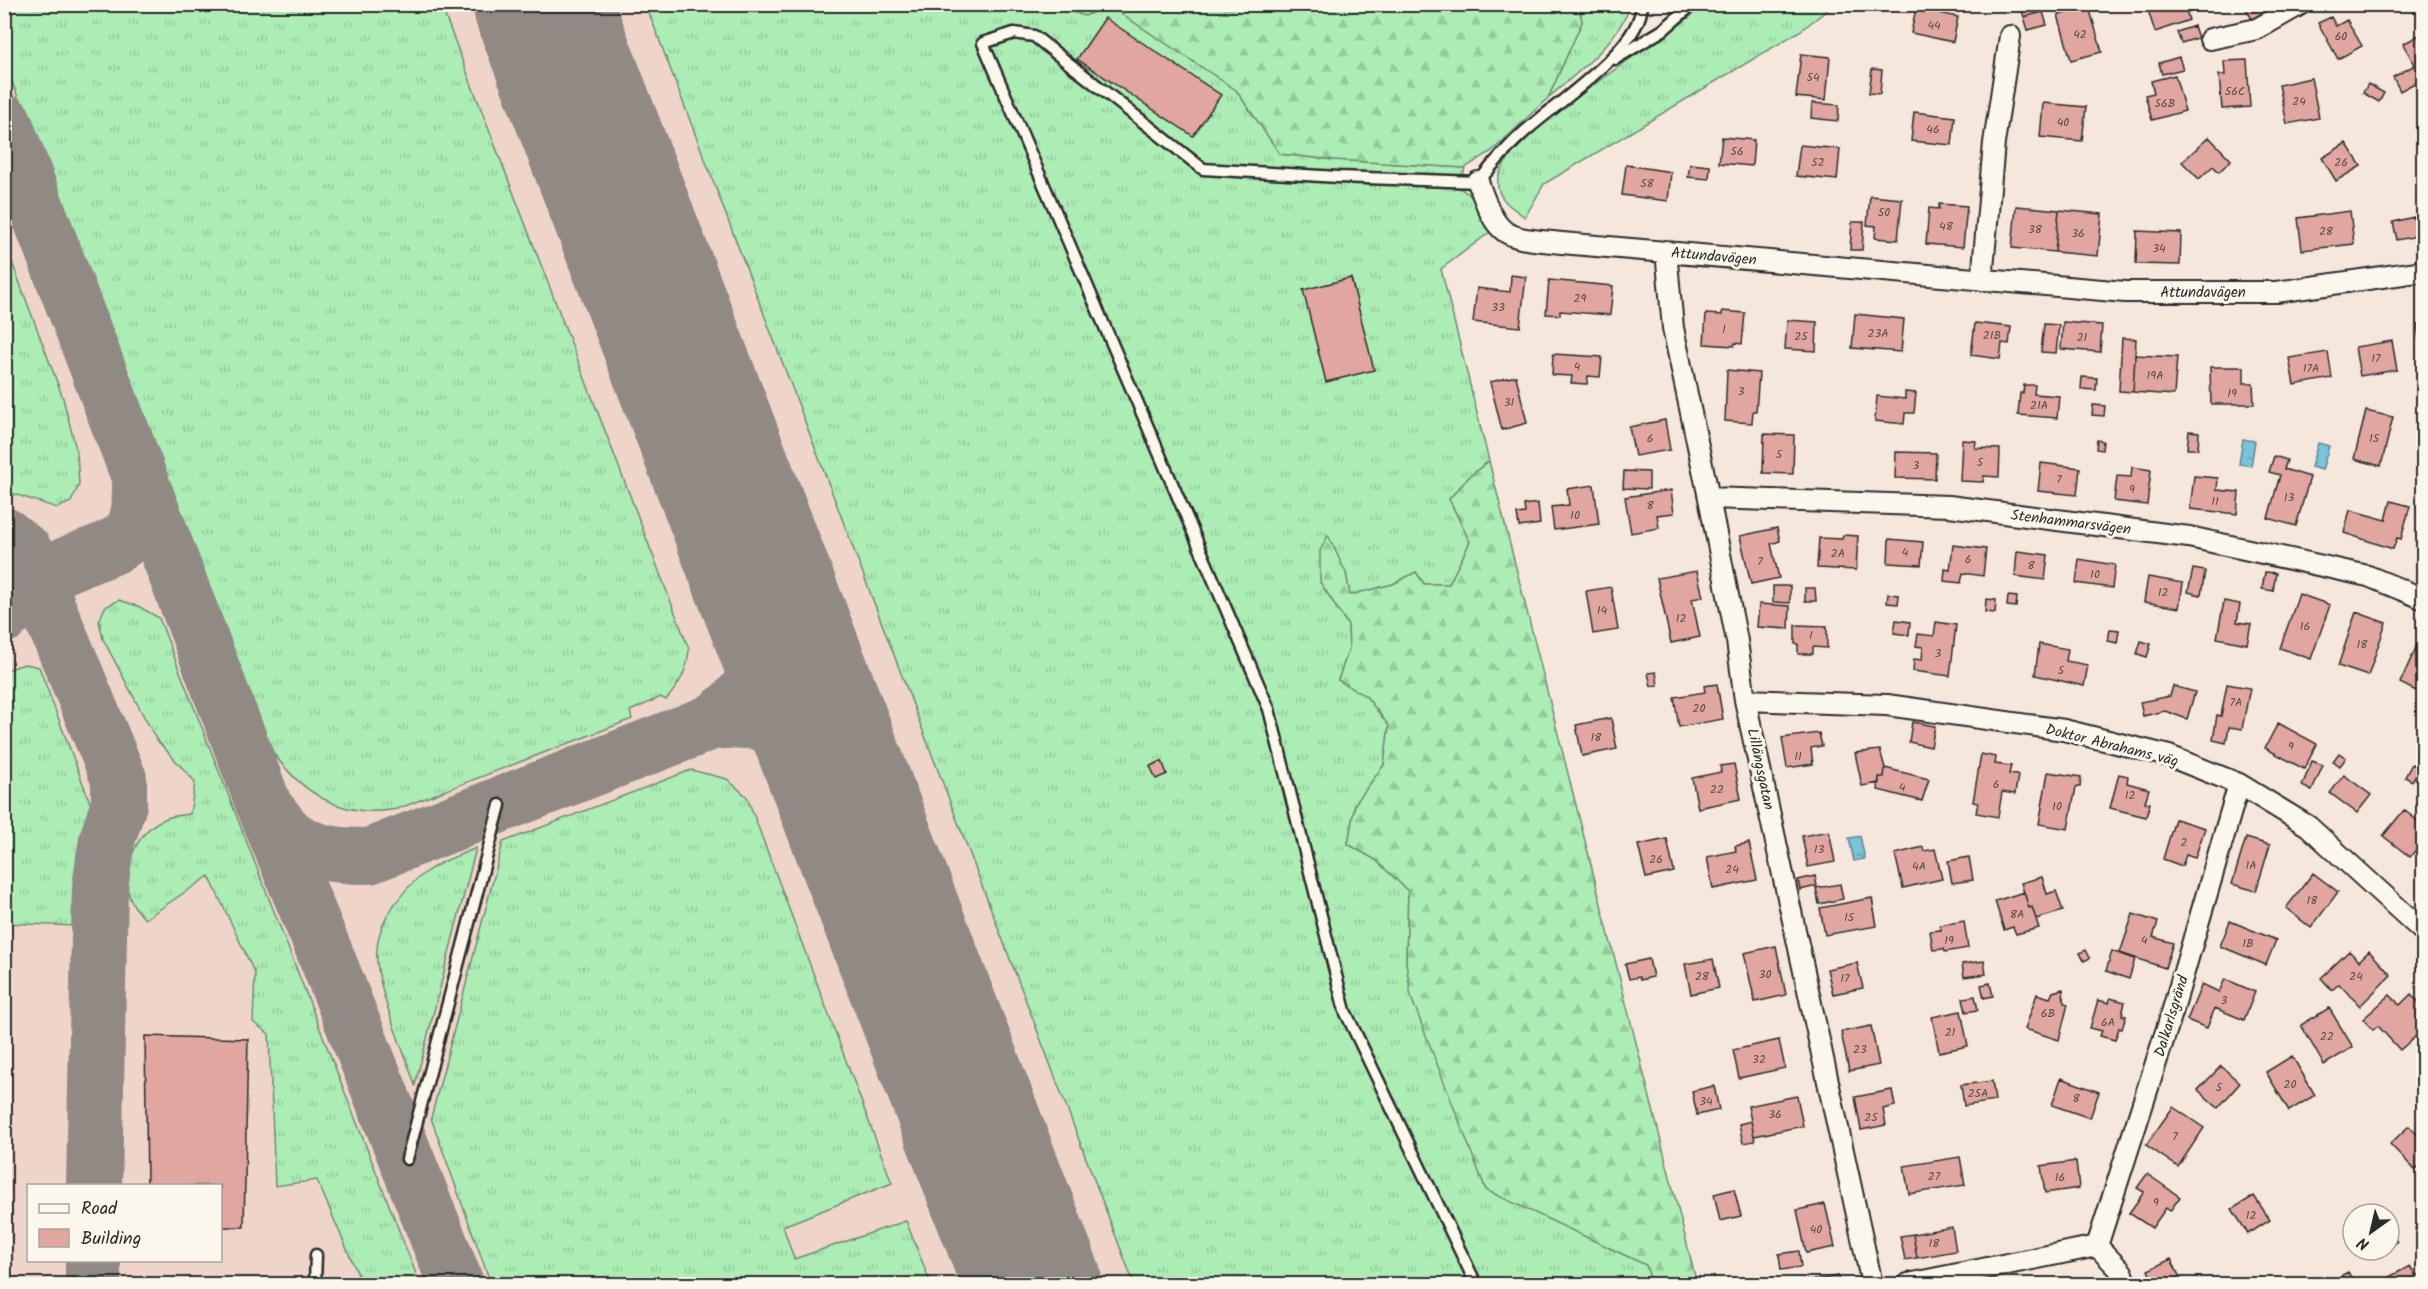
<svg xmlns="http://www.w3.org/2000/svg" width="2428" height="1289" font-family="Kalam,sans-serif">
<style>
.built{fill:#efd4ca;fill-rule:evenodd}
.grass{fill:url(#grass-tufts);stroke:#6c8c70;stroke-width:1.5}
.forest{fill:url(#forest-firs);stroke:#6c8c70;stroke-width:1.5}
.water{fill:url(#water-ripples);stroke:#5a8794;stroke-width:1.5}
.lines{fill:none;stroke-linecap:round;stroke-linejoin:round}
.taxiway{stroke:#908984;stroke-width:56}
.runway{stroke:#908984;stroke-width:138}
.building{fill:#e0a69f;stroke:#2b2b2b;stroke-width:1.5}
.lane-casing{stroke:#2b2b2b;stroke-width:15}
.street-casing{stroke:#2b2b2b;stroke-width:24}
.lane{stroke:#fbf7ec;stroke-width:10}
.street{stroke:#fbf7ec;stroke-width:20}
.labels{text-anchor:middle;stroke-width:6;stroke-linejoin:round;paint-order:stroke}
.number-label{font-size:12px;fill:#584a48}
.street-label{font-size:15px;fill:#2b2b2b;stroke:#fbf7ec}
</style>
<defs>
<pattern id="grass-tufts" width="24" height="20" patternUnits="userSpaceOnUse" patternTransform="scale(1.5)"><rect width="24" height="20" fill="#acecb5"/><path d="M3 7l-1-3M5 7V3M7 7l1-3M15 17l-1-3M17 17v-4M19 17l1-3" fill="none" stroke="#94cb9c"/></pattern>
<pattern id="forest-firs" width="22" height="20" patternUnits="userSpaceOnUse" patternTransform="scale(1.5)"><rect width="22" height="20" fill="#acecb5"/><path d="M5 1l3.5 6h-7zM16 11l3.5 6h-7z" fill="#94cb9c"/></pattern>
<pattern id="water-ripples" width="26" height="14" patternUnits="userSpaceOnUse" patternTransform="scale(1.5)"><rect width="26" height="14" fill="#7ac4da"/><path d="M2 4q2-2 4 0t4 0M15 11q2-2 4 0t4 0" fill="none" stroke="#649fb1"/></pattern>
</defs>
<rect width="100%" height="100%" fill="#f6e7dd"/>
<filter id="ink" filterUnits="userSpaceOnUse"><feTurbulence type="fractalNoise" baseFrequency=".0167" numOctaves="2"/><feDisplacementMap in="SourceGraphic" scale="12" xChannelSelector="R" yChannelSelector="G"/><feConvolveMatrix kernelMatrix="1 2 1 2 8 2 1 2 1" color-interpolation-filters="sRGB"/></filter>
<g filter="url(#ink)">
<path class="built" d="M1052 4 1085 16 1108 5 1652 1284H5V5ZM28 1186H220V1260H28Z"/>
<path class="grass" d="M1052 4 1085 16 1108 5 1236 90 1280 154 1334 160 1465 168 1459 188 1469 194 1494 229 1441 269 1489 461 1471 475 1449 499 1470 542 1449 584H1424L1416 572 1393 584 1350 596 1346 573 1320 582 1348 625 1349 649 1338 680 1366 696 1389 725 1384 765 1355 804 1348 844 1376 860 1408 891 1406 962 1486 1190 1646 1265 1652 1284H1134L646 5Z
M9 5H441L689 649C688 670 679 685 666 700L661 697 630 711 632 719 397 809C336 820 293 787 263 737L6 66Z
M1579 5H1631C1616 44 1579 71 1548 98L1582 22Z
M1700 5H1834L1800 31 1544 184 1525 217C1511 207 1495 198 1498 178 1504 140 1654 43 1690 17Z
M4 241 63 398 77 453 79 485 71 502 57 508 5 491Z
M119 600 138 606 159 618 420 1284H362L317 1180 275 1186 269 1034 253 1022 255 974 209 876 145 919C138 911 130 903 128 892 122 864 140 827 167 818 174 815 183 815 190 814L195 782 156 739 103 639 99 621 105 607Z
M25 664 39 667 94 813 77 854 76 926 5 923V674L9 669Z
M691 770 727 779 747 797 892 1183 783 1226 794 1259 906 1221 931 1284H491L431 1118 503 842Z
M476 848 415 1085C404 1050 373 982 377 948 379 919 404 888 426 872 440 861 461 855 476 848Z"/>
<path class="forest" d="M1052 5H1106L1085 16Z
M1579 5 1582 22 1548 98 1492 151 1465 168 1334 160 1280 154 1236 90 1108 5Z
M1489 461 1697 1284H1652L1646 1265 1486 1190 1411 997 1406 962 1408 891 1376 860 1348 844 1355 804 1384 765 1389 726 1366 696 1338 680 1349 649 1348 625 1320 582V551L1328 535 1346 573 1350 595 1393 584 1416 572 1424 584H1449L1470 542 1449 499 1471 475Z"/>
<path class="water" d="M2243 439 2255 441 2251 466 2239 464Z
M2318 443 2329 446 2322 470 2311 467Z
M1860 836 1865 859 1854 861 1849 838Z"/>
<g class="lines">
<path class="taxiway" d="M4 122 264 805 325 953 456 1284
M4 535 25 552 119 779V804L107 840 100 887 94 1186
M4 615C18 596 35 581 56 570 104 544 146 555 139 482
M712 722C776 716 801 730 839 780
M266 809C272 816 278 824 284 831 305 854 340 856 369 856L712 722C765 686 767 655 768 595
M93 1284V1260"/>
<path class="runway" d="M542 4 1033 1284"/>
</g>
<path class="building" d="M2020 4H2041L2043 12 2024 17Z
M2146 4H2184L2189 20 2155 32Z
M2243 4H2270L2272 8 2252 19Z
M2089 7 2102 52 2071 60 2058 15Z
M1916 8 1958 17 1953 42 1911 33Z
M2043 12 2047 25 2028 30 2024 17Z
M2331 17 2336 26 2347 20 2362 46 2338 59 2318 23Z
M1105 18 1221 95 1193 136 1077 59Z
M2194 26 2198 38 2181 43 2177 32Z
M2421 34 2424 38V78L2400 91 2393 77 2415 65 2403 44Z
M1801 54 1830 57 1826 100 1796 97Z
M2179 57 2183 69 2162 74 2159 63Z
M2247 60 2250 107 2222 109 2219 75H2225L2224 61Z
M1872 69 1882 70 1880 94 1869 93Z
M2175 75 2185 111 2152 120 2145 95 2154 93 2151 81Z
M2311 78 2319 118 2287 124 2279 85Z
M2368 84 2384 93 2379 102 2363 93Z
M1812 103 1839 105 1838 121 1811 118Z
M2043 103 2086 107 2082 141 2040 137Z
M1914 112 1955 117 1952 145 1911 141Z
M1722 137 1754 140 1752 166 1719 163Z
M2209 137 2231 160 2219 172 2213 166 2199 179 2182 162Z
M2346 143 2361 166 2336 181 2322 158Z
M1800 145 1840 149 1837 180 1796 176Z
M1690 164 1710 166 1709 179 1688 177Z
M1626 165 1671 172 1668 201 1622 195Z
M1870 196 1902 199 1898 240 1875 238 1876 226 1867 225Z
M1939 204 1967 206 1963 247 1926 244 1929 208 1939 209Z
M2016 206 2059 210 2055 252 2012 248Z
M2059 210 2102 214 2098 256 2055 252Z
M2350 211 2354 244 2302 250 2298 218Z
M2414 217 2418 236 2397 240 2393 222Z
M1852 222H1864L1862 250H1850Z
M2137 231 2181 233 2180 265 2136 264Z
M1511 275 1526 277 1520 327 1473 322 1477 288 1510 292Z
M1351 278 1374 370 1326 382 1303 290Z
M1549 280 1613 286 1610 315 1560 311V315L1546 314Z
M1722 311 1745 313 1742 344 1735 343 1734 346 1704 344 1706 314 1722 315Z
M1855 314 1904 319 1901 352 1852 348Z
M1787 320 1817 322 1816 351 1785 349Z
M2063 322 2102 325 2100 352 2061 349Z
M1975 323 2011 327 2009 344 2002 343 2000 359 1971 355Z
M2044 324 2059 325 2056 353 2041 352Z
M2424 324V371L2417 325Z
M2122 338 2136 339 2133 392 2119 391Z
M2392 341 2397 370 2360 376 2355 347Z
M2328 352 2332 378 2294 385 2289 358Z
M1553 354 1602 357 1600 377 1588 376 1587 384 1571 383 1572 376 1552 375Z
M2135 355 2177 357 2174 395 2133 392Z
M2210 367H2244V383H2253L2254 404H2211Z
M1727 370 1759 373 1756 411H1753L1752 423 1725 421Z
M1516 376 1527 423 1502 430 1490 382Z
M2082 377 2097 378 2096 390 2081 389Z
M2024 385H2035L2034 394 2059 396 2057 418 2018 415 2020 393H2023Z
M1905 392 1916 393 1914 413H1905L1904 424 1875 421 1877 396 1905 399Z
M2093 405 2105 406 2104 416 2092 415Z
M2366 411 2393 417 2381 466 2354 459Z
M1665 420 1670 450 1635 456 1629 427Z
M2189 431 2199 432 2198 449H2187Z
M1764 434 1794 435 1793 474 1763 473Z
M1962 440 1976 441 1975 448 2000 449 1999 477 1984 476 1983 482 1960 481Z
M2097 440 2103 441 2102 450 2096 449Z
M1896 452 1936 453 1935 479 1895 478Z
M2274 456 2287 460 2284 469 2310 477 2296 526 2268 518 2280 475 2269 472Z
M2041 463 2080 468 2077 495 2038 491Z
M2132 467 2151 470 2147 505 2114 501 2117 476 2131 477Z
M1624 471 1649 472V489L1623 488Z
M2194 476 2218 478 2217 490 2239 492 2237 514 2190 509Z
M1594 485 1599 524 1554 530 1551 507 1569 505 1567 489Z
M1671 490 1674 513 1657 515 1659 528 1631 533 1625 497Z
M2391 501 2410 506 2401 539 2397 538 2393 549 2344 533 2350 510 2386 520Z
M1538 503 1540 524 1519 527 1517 514 1525 513 1524 505Z
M1777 528 1780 541 1771 544 1779 578 1751 584 1740 536Z
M1843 535 1858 536 1856 570 1817 568 1819 538 1842 539Z
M1889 539 1923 542 1921 565 1888 563Z
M1953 545 1986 549 1983 576 1963 573 1961 583 1944 581 1945 569 1950 570Z
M2017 551 2048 555 2045 580 2015 576Z
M2079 559 2115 565 2112 588 2076 583Z
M2193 569 2205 571 2201 595 2188 592Z
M1697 571 1703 597 1692 599 1700 637 1671 643 1657 578Z
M2265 572 2276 573 2273 591 2262 589Z
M2148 577 2183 583 2179 608 2144 602Z
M1773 586H1790V603L1773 602Z
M1611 587 1618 630 1593 634 1586 591Z
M1805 588H1815L1816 601H1805Z
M1888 594 1899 595 1898 604 1887 603Z
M2299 594 2330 605 2311 659 2280 648Z
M2008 596 2017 597 2016 607 2007 606Z
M1986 599 1996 600 1995 613 1985 612Z
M2224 601 2240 604 2237 622 2251 624 2247 644 2217 638Z
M1759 604 1790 606 1789 629 1757 627Z
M2356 612 2386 623 2368 676 2338 666Z
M1896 620 1910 622 1909 635 1894 633Z
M1936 622 1956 625 1950 676 1913 671 1914 659 1922 660 1923 647 1916 646 1918 634 1934 636Z
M1795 625 1827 626V648L1813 647V654H1798V644H1795Z
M2110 629 2119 630 2117 643 2108 641Z
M2141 641 2151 644 2147 657 2137 654Z
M2419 641 2424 643V676L2416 691 2400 683Z
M2039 644 2068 649 2066 661 2088 665 2084 686 2035 675Z
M1656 672 1658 685 1651 686 1648 673Z
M1717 684 1723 719 1679 727 1674 697 1705 692 1704 686Z
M2227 684 2250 688 2242 729 2229 727 2226 743 2213 740 2217 715 2221 716Z
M2173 686 2195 692 2187 719 2165 711 2143 716 2140 702 2170 696Z
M1611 718 1617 749 1582 756 1576 725Z
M1912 722 1935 726 1931 747 1909 742Z
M2278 723 2317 744 2304 769 2265 748Z
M1819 733 1822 746 1811 748 1813 764 1787 768 1782 738Z
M1880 750 1885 768 1884 777H1879V783L1862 786 1855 753Z
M2339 753 2346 758 2340 766 2333 761Z
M1981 754 1996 757 1995 764 2011 766 2009 774 2018 775 2015 794 2002 792 1998 817 1976 813 1978 803 1973 802Z
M1162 761 1167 774 1156 779 1150 766Z
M2312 761 2323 765 2312 791 2302 786Z
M1734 764 1741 799 1698 808 1692 778 1721 772 1720 766Z
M2412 764 2420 768 2412 781 2405 777Z
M1885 768 1929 779 1922 801 1878 790 1879 777H1884Z
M2048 772 2081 777 2080 787H2076L2068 829 2039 824Z
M2119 774 2128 776 2127 783 2149 789 2145 802 2150 803 2146 817 2110 808Z
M2344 775 2371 795 2357 813 2330 793Z
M2404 810 2424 826V840L2410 857 2383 836Z
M2175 819 2205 828 2195 858 2186 855 2182 866 2163 859Z
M1829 831 1835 862 1808 867 1802 836Z
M2246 838 2270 845 2256 891 2232 884Z
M1667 839 1674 872 1646 878 1638 845Z
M1749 843 1757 880 1713 889 1707 857 1736 851 1735 846Z
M1923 847 1924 851 1935 849 1942 879 1903 888 1895 854Z
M1969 857 1973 880 1952 883 1948 861Z
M2313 873 2338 892 2311 928 2286 908Z
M1815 876 1817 886 1800 890 1798 880Z
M2042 877 2047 894 2056 891 2063 911 2036 919 2032 907 2029 908 2021 883Z
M1840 884 1843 899 1819 904 1816 888Z
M2024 892 2029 908 2032 907 2039 928 2016 934 2013 927 2004 930 1995 901Z
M1872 898 1877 926 1825 935 1820 908Z
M2133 914 2158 922 2153 937 2173 943 2165 968 2120 953Z
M1964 921 1968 948 1945 952 1944 949 1933 950 1930 931 1941 930 1940 925Z
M2230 921 2276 940 2266 965 2220 946Z
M1776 946 1786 995 1755 1002 1744 953Z
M2086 950 2090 958 2084 961 2080 953Z
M2112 951 2135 959 2129 979 2106 971Z
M2349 951 2359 961 2369 951 2391 975 2360 1006 2339 984 2332 990 2321 978Z
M1649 959 1653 977 1640 980 1639 977 1629 979 1625 964Z
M1713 959 1719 988 1691 994 1685 964Z
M1984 961 1986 974 1964 977 1962 964Z
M1857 963 1863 988 1833 994 1827 969Z
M2225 979 2255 992 2244 1020 2215 1008 2207 1028 2187 1020 2202 984 2219 992Z
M1990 983 1993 996 1984 998 1981 985Z
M2063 989 2064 1003 2068 1004 2059 1040 2025 1029 2037 994 2050 998 2053 992Z
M2411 994 2424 1008V1029L2400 1050 2378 1026 2373 1030 2363 1019 2390 995 2400 1005Z
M1975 996 1978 1010 1966 1012 1963 998Z
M2110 998 2125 1002 2122 1015 2126 1016 2122 1029 2119 1028 2115 1040 2100 1036 2102 1031 2090 1028 2098 1000 2109 1003Z
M2329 1008 2353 1047 2324 1065 2301 1025Z
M1961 1011 1968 1046 1939 1052 1932 1017Z
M1871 1026 1879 1065 1849 1071 1841 1032Z
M145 1036 248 1039 244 1227H220V1186H147Z
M1779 1040 1785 1068 1739 1078 1733 1050Z
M2292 1056 2315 1095 2289 1111 2266 1072Z
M2221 1066 2240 1083 2218 1108 2198 1090Z
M2061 1078 2099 1092 2090 1118 2052 1105Z
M1992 1081 1995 1101 1964 1106 1961 1085Z
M1714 1086 1719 1110 1697 1115 1692 1091Z
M1892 1090 1895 1106 1883 1109 1886 1125 1861 1130 1855 1097Z
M1797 1096 1803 1126 1754 1136 1748 1106Z
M2173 1107 2204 1128 2178 1167 2146 1145Z
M1751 1121 1755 1141 1743 1143 1739 1124Z
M2409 1126 2424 1141V1162L2415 1170 2390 1144Z
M1960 1157 1965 1185 1909 1194 1904 1166Z
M2076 1161 2079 1188 2045 1193 2041 1166Z
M2147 1174 2180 1197 2170 1211 2166 1208 2152 1228 2129 1213 2144 1192 2137 1188Z
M1734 1189 1741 1216 1720 1221 1714 1194Z
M2254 1196 2270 1220 2248 1234 2232 1209Z
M1825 1204 1835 1247 1806 1253 1797 1210Z
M1952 1227 1956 1251 1917 1258 1913 1234Z
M1913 1234 1917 1258 1905 1260 1900 1236Z
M2393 1235 2397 1242 2389 1247V1237Z
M1799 1251 1801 1267 1781 1270 1779 1254Z
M2171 1259 2183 1284H2154L2148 1270Z
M2410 1266 2416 1276 2424 1271V1284H2394L2389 1277Z
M2348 1272 2355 1284H2331L2329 1282Z
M1838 1276 1839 1284H1794Z"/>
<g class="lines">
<g class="lane-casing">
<path id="lane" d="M1615 59 1663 30 1693 4
M407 1159 500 805
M315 1284 316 1255
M1476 1284 1345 1011 1269 709 983 43 1014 33 1034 36 1203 169 1338 177 1478 182C1492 166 1506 148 1522 134 1553 105 1641 50 1642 4"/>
</g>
<g class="street-casing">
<path id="street" d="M2210 39 2257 29 2301 4
M1478 182C1499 241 1504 237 1562 243L2125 292H2276L2424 271
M1666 251 1673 328 1709 498 1737 641 1745 700 1872 1284
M1982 280 1994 143 2010 36
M1709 498 1949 506 2189 537 2368 576 2424 599
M1745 700 1887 705 2064 730 2169 756 2239 784 2308 826 2424 932
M2097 1246 2171 1016 2239 784
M1908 1284 2097 1246 2122 1272 2127 1284"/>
</g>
<use href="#lane" class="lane"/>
<use href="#street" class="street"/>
</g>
</g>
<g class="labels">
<g class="number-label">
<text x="1934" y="29">44</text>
<text x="2080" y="38">42</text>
<text x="2341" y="40">60</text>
<text x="1813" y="81">54</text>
<text x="2235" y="95">56C</text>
<text x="2299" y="105">24</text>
<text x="2165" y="107">56B</text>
<text x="2063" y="126">40</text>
<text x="1933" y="133">46</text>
<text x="1737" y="155">56</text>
<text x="1818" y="166">52</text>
<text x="2341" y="166">26</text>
<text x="1647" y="187">58</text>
<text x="1884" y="216">50</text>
<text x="1946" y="230">48</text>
<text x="2035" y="233">38</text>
<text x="2326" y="235">28</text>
<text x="2078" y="237">36</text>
<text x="2159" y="252">34</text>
<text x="1580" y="302">29</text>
<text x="1498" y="311">33</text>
<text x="1724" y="333">1</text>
<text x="1878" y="337">23A</text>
<text x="1992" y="339">21B</text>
<text x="1801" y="340">25</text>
<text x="2082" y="341">21</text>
<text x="2376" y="362">17</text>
<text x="1577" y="370">4</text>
<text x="2311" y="372">17A</text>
<text x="2155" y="379">19A</text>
<text x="1741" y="395">3</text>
<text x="2232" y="397">19</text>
<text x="1509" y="406">31</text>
<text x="2039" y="409">21A</text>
<text x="1650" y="442">6</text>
<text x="2374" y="442">15</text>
<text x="1779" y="458">5</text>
<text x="1980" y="466">5</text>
<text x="1916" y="469">3</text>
<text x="2059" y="483">7</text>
<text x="2132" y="493">9</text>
<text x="2289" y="501">13</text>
<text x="2215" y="505">11</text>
<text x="1650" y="509">8</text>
<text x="1575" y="519">10</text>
<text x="1905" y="556">4</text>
<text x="1838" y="557">2A</text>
<text x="1968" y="563">6</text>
<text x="1760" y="565">7</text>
<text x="2031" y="569">8</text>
<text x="2095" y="578">10</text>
<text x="2163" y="596">12</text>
<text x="1602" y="614">14</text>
<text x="1681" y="622">12</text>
<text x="2305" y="630">16</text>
<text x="1811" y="639">1</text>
<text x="2362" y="648">18</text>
<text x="1938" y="657">3</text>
<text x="2061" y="674">5</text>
<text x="2236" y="706">7A</text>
<text x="1699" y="712">20</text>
<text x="1596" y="741">18</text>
<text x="2291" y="750">9</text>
<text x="1798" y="760">11</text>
<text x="1996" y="788">6</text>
<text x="1902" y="791">4</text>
<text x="1717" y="793">22</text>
<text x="2130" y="799">12</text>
<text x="2057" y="810">10</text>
<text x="2184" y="846">2</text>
<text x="1819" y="853">13</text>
<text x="1656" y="863">26</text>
<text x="2251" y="869">1A</text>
<text x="1919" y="870">4A</text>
<text x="1732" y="873">24</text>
<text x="2312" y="904">18</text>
<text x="2017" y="918">8A</text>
<text x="1849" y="921">15</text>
<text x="1949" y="944">19</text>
<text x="2144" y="944">4</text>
<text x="2248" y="947">1B</text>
<text x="1765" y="978">30</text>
<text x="1702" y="980">28</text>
<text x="2356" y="980">24</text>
<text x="1845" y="982">17</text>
<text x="2224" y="1004">3</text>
<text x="2048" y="1017">6B</text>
<text x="2108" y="1026">6A</text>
<text x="1950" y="1036">21</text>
<text x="2327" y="1040">22</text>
<text x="1860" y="1053">23</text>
<text x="1759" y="1063">32</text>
<text x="2290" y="1088">20</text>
<text x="2219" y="1091">5</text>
<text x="1978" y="1097">25A</text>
<text x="2076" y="1102">8</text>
<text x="1706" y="1105">34</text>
<text x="1775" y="1118">36</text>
<text x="1871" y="1121">25</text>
<text x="2175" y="1140">7</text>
<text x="1934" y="1180">27</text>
<text x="2060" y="1181">16</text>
<text x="2156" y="1206">9</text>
<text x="2251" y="1219">12</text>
<text x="1816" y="1233">40</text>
<text x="1934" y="1247">18</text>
</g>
<g class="street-label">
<text transform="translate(1714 256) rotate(5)" y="5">Attundavägen</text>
<text x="2203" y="297">Attundavägen</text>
<text transform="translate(2071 522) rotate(7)" y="5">Stenhammarsvägen</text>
<text transform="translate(2112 745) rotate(14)" y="5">Doktor Abrahams väg</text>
<text transform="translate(1761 769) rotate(78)" y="5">Lillängsgatan</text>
<text transform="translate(2171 1016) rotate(-73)" y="5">Dalkarlsgränd</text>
</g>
</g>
<rect width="2428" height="1289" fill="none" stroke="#fbf7ec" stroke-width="24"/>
<rect x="12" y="12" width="2404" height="1265" fill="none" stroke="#2b2b2b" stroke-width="2" filter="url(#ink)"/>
<rect x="27" y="1184" width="195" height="78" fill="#fbf7ec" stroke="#a8a59f" stroke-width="1.5"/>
<rect x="39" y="1204" width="30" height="9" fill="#fbf7ec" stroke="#a8a59f" stroke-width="1.5"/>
<text x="81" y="1214" font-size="18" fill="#2b2b2b">Road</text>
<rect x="39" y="1229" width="30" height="18" fill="#e0a69f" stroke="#a8a59f" stroke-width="1.5"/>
<text x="81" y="1244" font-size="18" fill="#2b2b2b">Building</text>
<g transform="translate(2371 1232) rotate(214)"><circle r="28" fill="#fbf7ec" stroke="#a8a59f" stroke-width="1.5"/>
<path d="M0-4.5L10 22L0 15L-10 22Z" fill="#2b2b2b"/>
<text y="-9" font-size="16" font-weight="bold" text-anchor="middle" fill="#2b2b2b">N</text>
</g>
</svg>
